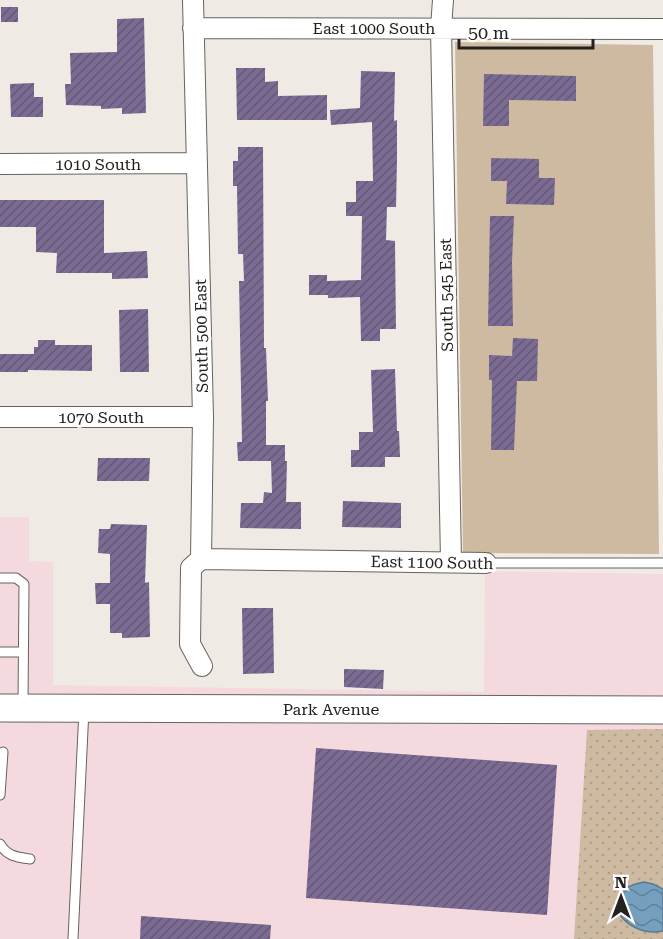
<svg xmlns="http://www.w3.org/2000/svg" width="663" height="939" font-family="'Roboto Serif',serif">
<style>
.commercial{fill:#f4dadf}
.grass{fill:#cdbaa1}
.park{fill:url(#park-dots)}
.water{fill:url(#water-waves);stroke:#5c798e;stroke-width:1.5}
.building{fill:url(#building-hatch)}
.lines{fill:none;stroke-linecap:round;stroke-linejoin:round}
.lane-casing{stroke:#67635d;stroke-width:11}
.street-casing{stroke:#67635d;stroke-width:22}
.secondary-casing{stroke:#67635d;stroke-width:29}
.lane{stroke:#fff;stroke-width:9}
.street{stroke:#fff;stroke-width:20}
.secondary{stroke:#fff;stroke-width:27}
.labels{text-anchor:middle;stroke-width:6;stroke-linejoin:round;paint-order:stroke}
.street-label{font-size:16px;fill:#23211e;stroke:#fff}
</style>
<defs>
<pattern id="park-dots" width="8" height="8" patternUnits="userSpaceOnUse" patternTransform="scale(1.5)"><rect width="8" height="8" fill="#cdbaa1"/><path d="M2 2h.1M6 6h.1" fill="none" stroke="#b0a08a" stroke-width="1.8" stroke-linecap="round"/></pattern>
<pattern id="water-waves" width="16" height="10" patternUnits="userSpaceOnUse" patternTransform="scale(1.5)"><rect width="16" height="10" fill="#759fbe"/><path d="M0 5q4-4 8 0t8 0" fill="none" stroke="#60819a"/></pattern>
<pattern id="building-hatch" width="6" height="6" patternUnits="userSpaceOnUse" patternTransform="scale(1.5)"><rect width="6" height="6" fill="#7b6b93"/><path d="M-1 1l2-2M0 6l6-6M5 7l2-2" fill="none" stroke="#645877"/></pattern>
</defs>
<rect width="100%" height="100%" fill="#f0eae4"/>
<path class="commercial" d="M0 517H29V561L53 562V685L484 692 485 571 663 574V939H0Z"/>
<path class="grass" d="M455 42 653 45 659 554 463 553Z"/>
<path class="park" d="M663 729V939H574L587 730Z"/>
<path class="water" d="M644 882 653 884 663 889V931C624 939 591 891 644 882Z"/>
<path class="building" d="M1 7H18V22H1Z
M144 18 146 113 122 114V108L101 109V106L66 105 65 84H71L70 53 117 52V19Z
M236 68H265V82L278 81V96L327 95V120H237Z
M361 71 395 72 394 121 397 120V160L396 207H387L386 240 395 241 396 329H380V341H361L360 297 328 298V295H309V275H327V281L361 280 362 216H346V202H356V181H373L372 122 331 125 330 110 360 108Z
M484 74 576 76V101L509 100V126H483Z
M34 83V97H43V117H11L10 84Z
M238 147H263L264 348H266L268 401H266V445H285V461H287L286 502H301V529L240 528 241 503H263L264 492 272 493 271 461H238L237 442H242L239 281H244L243 254H238L237 186H233V161H238Z
M491 158 539 159V178H555L554 205 506 204 507 181H491Z
M0 200H104V253L147 251 148 278 112 279V273H56L57 253 36 252V227H0Z
M490 216H514L512 262 513 326H488Z
M148 309 149 372H120L119 310Z
M513 338 538 339 537 381H517L514 450H491L492 380H489V355L512 356Z
M38 340H55V345H92V371L28 370V372H0V354H34V347H38Z
M395 369 397 431H399L400 457H385V467H351V450H359V432H373L371 370Z
M98 458H150L149 481H97Z
M343 501 401 503V528L342 527Z
M111 524 147 525 145 583 149 582 150 637 122 638V633H110V604H96L95 583H110V554L98 553 99 529H110Z
M242 608H273L274 673 243 674Z
M344 669 384 670 383 689 344 687Z
M316 748 557 765 547 915 306 898Z
M141 916 271 925 270 939H140Z"/>
<g class="lines">
<g class="lane-casing">
<path id="lane" d="M486 563H663
M0 578H16L24 584 23 705
M0 652H23
M0 795 3 752
M0 844C7 856 16 857 30 859
M73 939 84 709"/>
</g>
<g class="street-casing">
<path id="street" d="M193 0 203 417 201 559 191 568 190 644 202 666
M443 0 441 28 451 562
M193 28 663 29
M0 164 197 163
M0 417H203
M201 559 486 563"/>
</g>
<g class="secondary-casing">
<path id="secondary" d="M0 708 663 710"/>
</g>
<use href="#lane" class="lane"/>
<use href="#street" class="street"/>
<use href="#secondary" class="secondary"/>
</g>
<g class="labels">
<g class="street-label">
<text x="374" y="34">East 1000 South</text>
<text x="98" y="170">1010 South</text>
<text transform="translate(446 295) rotate(-91)" y="6">South 545 East</text>
<text transform="translate(201 336) rotate(-91)" y="6">South 500 East</text>
<text x="101" y="423">1070 South</text>
<text transform="translate(432 562) rotate(1)" y="6">East 1100 South</text>
<text x="331" y="715">Park Avenue</text>
</g>
</g>
<g transform="translate(621 897)" stroke="#ffffff" stroke-width="4.5" paint-order="stroke">
<path d="M0-4.5L10 22L0 15L-10 22Z" fill="#23211e"/>
<text y="-9" font-size="16" font-weight="bold" text-anchor="middle" fill="#23211e">N</text>
</g>
<path d="M459 39v9h134v-9" fill="none" stroke="#23211e" stroke-width="3"/>
<text x="468" y="39" font-size="18" fill="#23211e" stroke="#ffffff" stroke-width="4.5" paint-order="stroke">50 m</text>
</svg>
